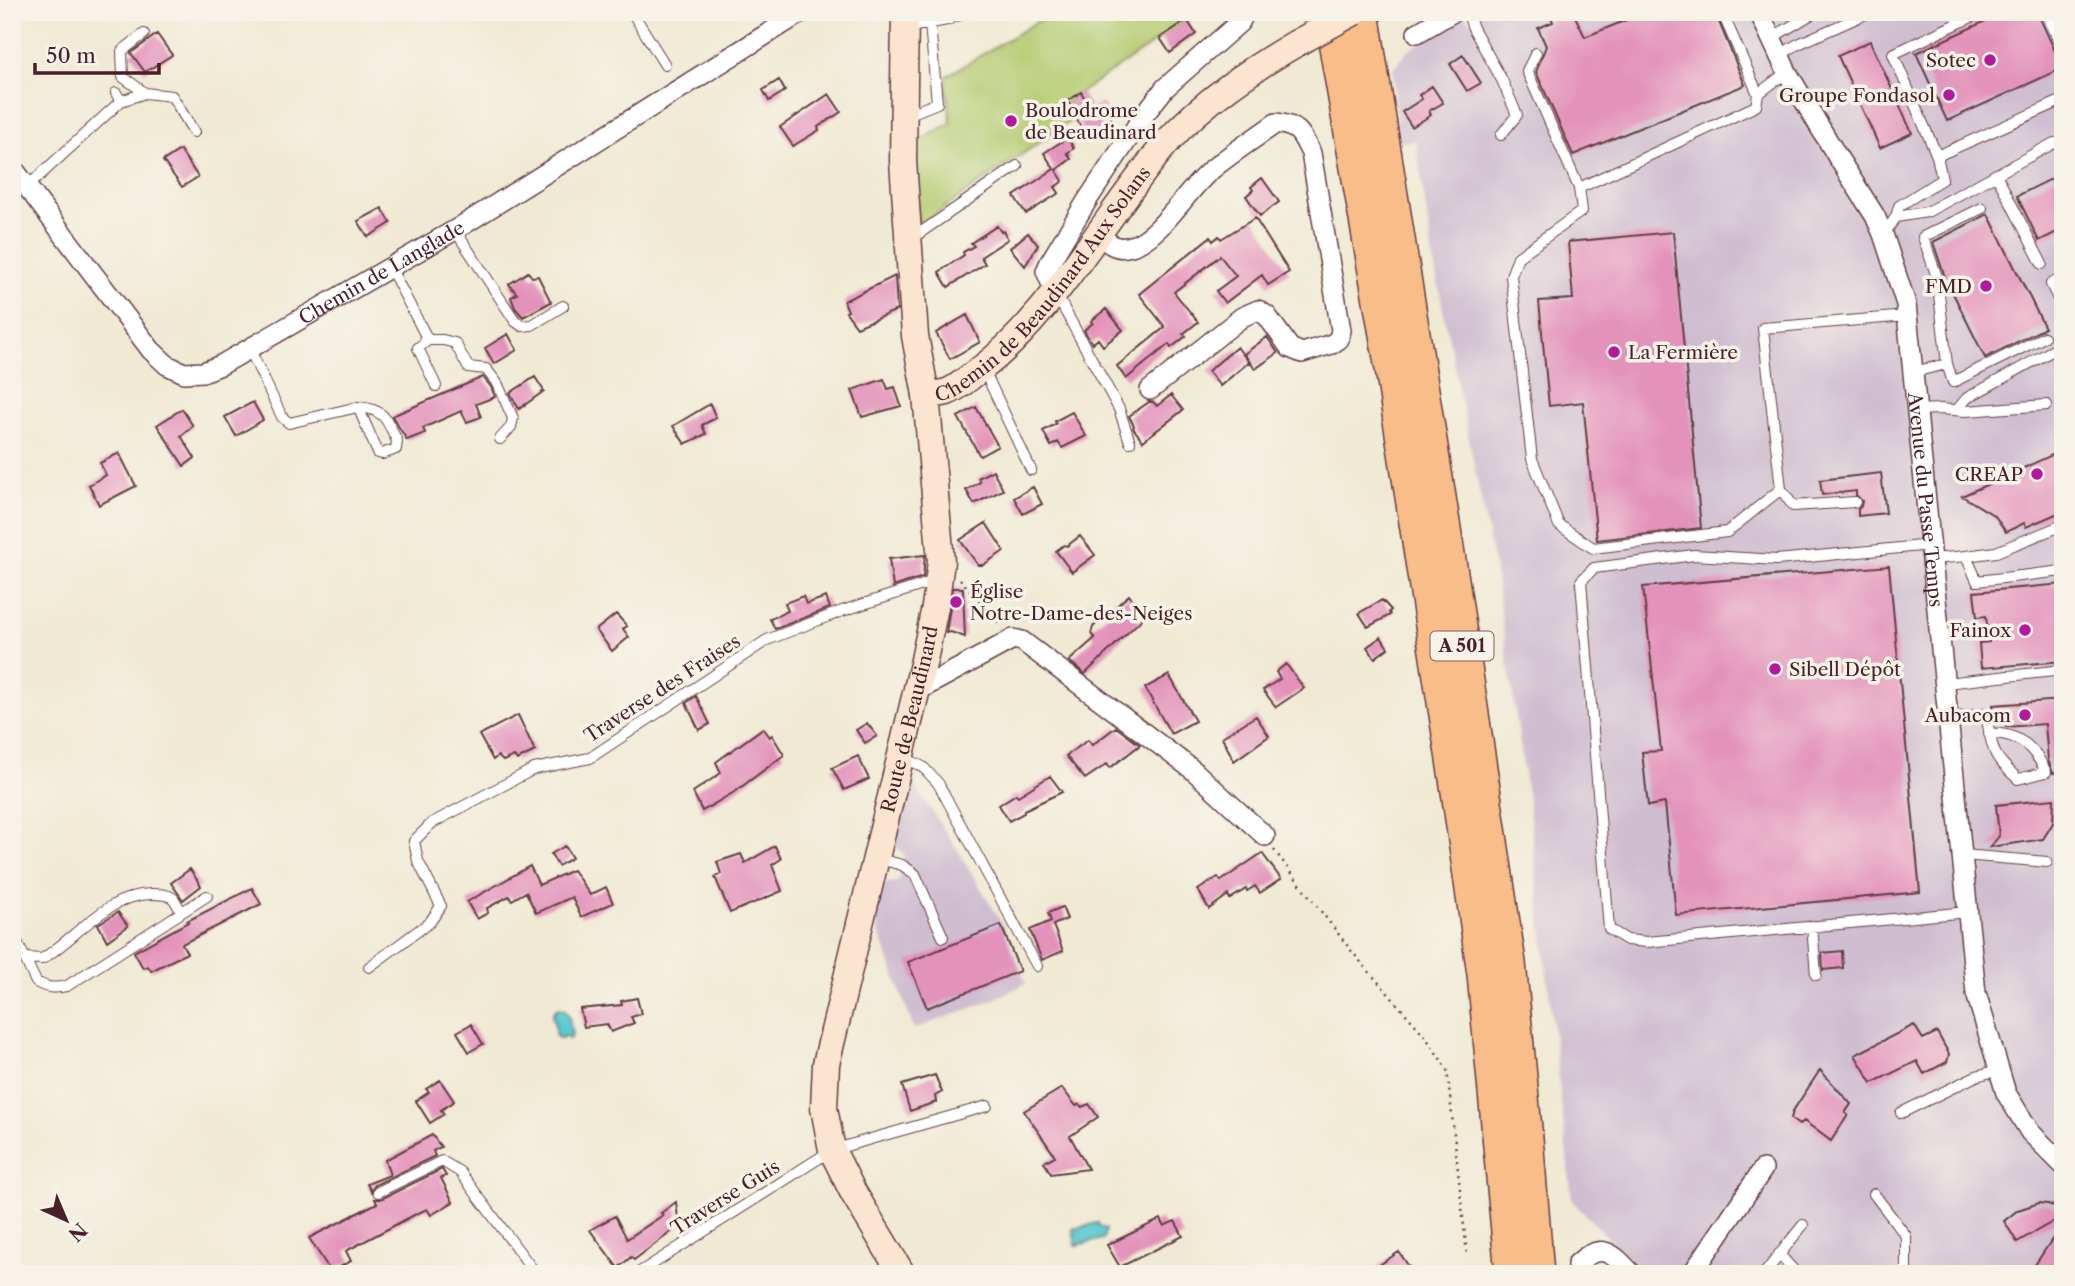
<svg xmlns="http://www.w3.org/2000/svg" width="2075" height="1286" font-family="'Libre Caslon Text',serif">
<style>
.industrial{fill:#cfbdd0}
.green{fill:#b3ca6e;stroke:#7e744c;stroke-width:2}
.water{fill:#5cc9d0;stroke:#53747e;stroke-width:2}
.building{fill:#e392ba}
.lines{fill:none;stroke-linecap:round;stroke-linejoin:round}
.lane-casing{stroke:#633d44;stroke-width:12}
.street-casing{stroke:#633d44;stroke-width:22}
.secondary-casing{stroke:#633d44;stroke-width:29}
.highway-casing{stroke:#633d44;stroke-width:36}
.path{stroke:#633d44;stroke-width:2.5;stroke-dasharray:2 5;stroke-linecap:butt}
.lane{stroke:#fff;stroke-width:10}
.street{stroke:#fff;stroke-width:19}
.secondary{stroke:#fce5d0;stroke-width:26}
.highway{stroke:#f8bd89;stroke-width:33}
.secondary-bridge-casing{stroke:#633d44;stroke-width:29;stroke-linecap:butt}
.secondary-bridge{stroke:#fce5d0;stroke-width:26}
.poi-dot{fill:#b5179e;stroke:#f7f3e8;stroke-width:2.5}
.labels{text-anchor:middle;stroke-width:7;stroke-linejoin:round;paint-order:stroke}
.shield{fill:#f7f3e8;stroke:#7e5f64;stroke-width:2}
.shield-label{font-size:18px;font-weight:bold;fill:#4a1f2b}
.poi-label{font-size:19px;fill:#4a1f2b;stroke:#f7f3e8;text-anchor:end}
.street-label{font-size:19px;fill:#4a1f2b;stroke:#f7f3e8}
</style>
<rect width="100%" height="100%" fill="#f7f3e8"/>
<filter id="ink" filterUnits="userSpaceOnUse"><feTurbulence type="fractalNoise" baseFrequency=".0143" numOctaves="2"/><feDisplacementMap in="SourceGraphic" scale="14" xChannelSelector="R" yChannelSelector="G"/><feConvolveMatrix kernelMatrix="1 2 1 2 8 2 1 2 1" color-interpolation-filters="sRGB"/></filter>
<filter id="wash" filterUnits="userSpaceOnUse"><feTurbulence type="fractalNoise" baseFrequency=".00686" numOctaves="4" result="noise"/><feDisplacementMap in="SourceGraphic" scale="28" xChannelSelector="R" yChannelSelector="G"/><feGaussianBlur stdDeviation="1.57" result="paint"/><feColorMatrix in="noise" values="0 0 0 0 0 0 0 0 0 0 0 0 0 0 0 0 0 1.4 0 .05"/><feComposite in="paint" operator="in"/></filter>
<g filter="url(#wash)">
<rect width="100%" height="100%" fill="#f0ead4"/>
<path class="industrial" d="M1484 12H2056L2063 28V1274H1643L1572 1201 1528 800 1494 565 1433 259 1416 141 1398 142 1393 69 1407 51 1465 15 1469 21Z
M913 783 959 852 1003 925 1026 983 993 1000 914 1029 874 918 883 883 897 882 902 865 904 856 894 844 906 786Z"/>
<path class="green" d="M1053 12H1199L1068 101 1075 118 918 226 915 143 951 123 945 77Z"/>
<path class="water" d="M559 1008 565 1010 569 1017 572 1036 569 1039 564 1036 560 1039 555 1035 556 1030 552 1015 555 1010Z
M1098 1223 1099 1226 1106 1229 1103 1239 1076 1245 1073 1229Z"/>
<g id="blocks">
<path class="building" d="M1549 12H1573L1585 37 1646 12H1715L1745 85 1573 155 1536 72 1546 46 1538 28 1553 22Z
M2005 12H2037L2063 68 1947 121 1916 53Z
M1187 20 1196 34 1170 53 1160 38Z
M157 34 172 55 145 72 131 53Z
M1870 41 1912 133 1880 148 1838 56Z
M1463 55 1481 83 1467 91 1450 64Z
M779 80 785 91 769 101 763 90Z
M1432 86 1443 103 1429 111 1431 115 1412 127 1402 112 1422 99 1419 95Z
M1081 92 1091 109 1102 103 1113 122 1086 138 1068 101Z
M829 94 841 112 818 127 819 130 793 146 780 127Z
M1067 138 1074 148 1067 153 1071 159 1056 170 1063 181 1055 187 1059 193 1026 214 1014 196 1054 169 1044 153Z
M180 150 198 177 182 187 163 161Z
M2063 173V229L2039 241 2017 196Z
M1262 178 1279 202 1260 216 1246 196 1253 190 1251 187Z
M382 208 391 223 368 237 358 221Z
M1988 214 2045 328 1985 358 1945 277 1933 242Z
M1255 218 1289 272 1268 285 1262 275 1225 303 1216 291 1236 276 1220 256 1174 292 1198 322 1183 334 1186 336 1171 348 1169 344 1126 379 1117 366 1165 327 1139 294 1210 237 1213 241 1219 236 1221 239Z
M997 226 1001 232 1003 231 1008 239 981 257 985 264 948 287 939 272 964 255 963 252 974 246 971 243Z
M1673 232 1701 528 1597 540 1583 402 1549 406 1539 301 1573 299 1568 242Z
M1028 233 1038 245 1025 266 1010 248Z
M528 272 532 277 538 276 551 302 523 317 515 308 511 297 517 294 509 284Z
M895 276 897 310 857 327 846 312 848 311 844 301Z
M1106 309 1123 330 1103 346 1098 339 1092 344 1084 330 1093 323 1091 321Z
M967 315 980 342 950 359 936 333Z
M508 334 517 350 494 364 485 348Z
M1267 337 1278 353 1255 369 1244 354Z
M1237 347 1249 362 1220 386 1208 371Z
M483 377 491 387 495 397 476 404 481 417 467 422 461 411 423 428 425 433 407 440 392 416Z
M535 377 544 391 519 409 510 393Z
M884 379 888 389 895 387 901 406 862 417 852 390Z
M1171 395 1183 410 1143 441 1133 428 1134 426 1129 416 1149 402H1153L1157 406Z
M253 402 263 420 236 436 225 417Z
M710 404 716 418 702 425 706 434 685 444 673 426Z
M976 407 998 446 980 456 958 417Z
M182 409 193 426 181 436 195 458 184 466 157 425Z
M1072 412 1086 436 1062 448 1058 442 1051 446 1043 431 1056 424 1055 421Z
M2063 450V511L2026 527 2024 523 2006 532 1995 516 1962 496Z
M119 453 136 486 99 505 89 485 106 475 100 463Z
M993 470 1003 490 974 504 966 490 980 482 978 478Z
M1881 473 1886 513 1858 516V509L1861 506 1862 501 1856 495V491L1822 495 1820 480Z
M1033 487 1042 504 1023 514 1014 498Z
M986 523 1004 551 983 565H978L960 540Z
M1080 536 1095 555 1072 572 1056 551 1064 545 1067 546Z
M925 555 923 577 893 587 889 559Z
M1889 566 1920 892 1676 915 1665 803 1648 806 1642 752 1661 751 1643 587Z
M2063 584V661L1981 668 1979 643 1989 642 1986 616 1977 617 1974 592Z
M953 588H963L965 637 951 632 946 633Z
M1129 595 1145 616 1085 674 1069 661 1095 638 1091 634 1093 627Z
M803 596 806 604 826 597 830 608 775 629 770 619 788 611 785 603Z
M1382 600 1391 610 1389 612 1390 615 1368 627 1359 613Z
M616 614 627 626 623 629 629 637 612 651 596 630Z
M1381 637 1388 648 1375 658 1367 647Z
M1286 664 1304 688 1276 707 1263 690 1280 679 1276 672Z
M1169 675 1195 721 1171 734 1145 688Z
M696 696 710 724 699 730 686 703Z
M2063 700V772L2053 773 2048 760 2045 724 2006 727 2005 723 1996 724 1993 705Z
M518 715 535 751 517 760 514 756 503 761 498 756 493 760 479 735Z
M1256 716 1269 736 1234 761 1222 737Z
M867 723 877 736 865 743 856 730Z
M1116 727 1140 745 1110 768 1107 764 1085 779 1066 756 1088 740 1092 745Z
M763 728 770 737 772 735 784 755 736 791 702 811 693 792 721 773 716 762Z
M858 756 869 779 844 790 832 768Z
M1050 776 1062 792 1024 810V813L1009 821 999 805 1016 794 1018 796Z
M2054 799 2053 823 2043 839 1990 847 1999 836 1996 805Z
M565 846 572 858 558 866 551 854Z
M775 846 781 859 772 865 782 891 730 913 715 877 721 874 717 862 741 854 745 863Z
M1262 853 1281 879 1260 893 1255 886 1247 891 1246 889 1230 899 1228 895 1209 909 1198 890 1218 877 1221 881Z
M530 866 539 885 573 870 590 895 606 887 613 903 581 917 572 897 536 913 526 892 512 900 509 896 487 908 488 913 477 919 467 902Z
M190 869 201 886 183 900 171 883Z
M252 888 261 904 182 944 187 953 151 971 148 966 143 968 134 952 188 922 187 921Z
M1062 907 1067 919 1053 925 1063 951 1042 960 1030 930 1051 921 1048 913Z
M118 912 128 926 107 941 98 924Z
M1001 925 1020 971 927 1008 908 962Z
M1842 951 1843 968 1823 970 1822 953Z
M637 998 641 1014 631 1017 634 1023 611 1032 607 1024 584 1027 580 1009 622 1005 621 1001Z
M471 1024 483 1044 469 1052 457 1032Z
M1914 1025 1923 1039 1937 1032 1949 1054 1947 1062 1924 1074 1917 1061 1872 1083 1855 1055Z
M1820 1070 1851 1104 1845 1113 1848 1115 1831 1141 1804 1121 1799 1125 1791 1119 1793 1111Z
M935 1075 942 1092 935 1096 936 1102 910 1111 902 1085Z
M440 1080 454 1101 441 1110 444 1114 430 1123 416 1101 429 1092 426 1089Z
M1062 1088 1076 1106 1079 1104 1082 1107 1089 1104 1098 1117 1070 1136 1088 1169 1051 1174 1044 1162 1055 1156 1024 1111Z
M432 1135 441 1147 433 1151 435 1156 375 1185 371 1191 367 1184 390 1175 385 1160Z
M442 1169 446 1176 441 1178 453 1202 431 1215 427 1209 416 1214 346 1251 351 1261 331 1272 309 1238 377 1203 375 1199H381Z
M676 1202 679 1226 634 1260 631 1257 618 1268 590 1230 615 1216 627 1239 663 1215 661 1213Z
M2039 1203 2048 1204 2063 1210V1216L2017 1242 2004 1221 2018 1210Z
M1161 1219 1164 1226 1175 1221 1183 1236 1120 1267 1107 1245Z
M2063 1223V1274H2029Z
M1399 1252 1414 1274H1366Z"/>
</g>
</g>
<g filter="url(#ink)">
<use href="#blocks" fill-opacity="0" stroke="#633d44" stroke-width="2"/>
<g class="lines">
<g class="lane-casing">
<path id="lane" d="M632 12 665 65
M1467 12 1473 28 1502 80 1517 115 1501 135
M1722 12 1758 94 1787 72
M2046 12 2063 49
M905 28 947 20 967 12
M144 34 122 51 123 77 145 93
M1770 39 1815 12
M1536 53 1527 71 1579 188
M1779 56 1796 45 1870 12
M116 93 121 101 145 93 172 96 194 132
M1758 94 1756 106 1579 188 1582 211 1518 257 1511 276 1532 459 1559 525 1593 548 1727 532 1781 489 1763 328 1907 316
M905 116 937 103 930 23
M1937 156 2063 100
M1996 174 2042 264
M27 187 121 101
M1896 217 1899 206 1942 179 1937 156 1893 54 1982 12
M455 230 515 321 522 326 532 325 563 306
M1884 234 1896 217 1927 212 2054 143 2063 145
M911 239 1017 166
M390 267 428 340H443L455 343 468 367 486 369 497 383 513 418 511 427 500 439
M2063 278 2051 284 2063 309
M1057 296 1119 409 1130 442
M428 340 418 348 436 386
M250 350 282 417 289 423 358 407 378 453 382 454 396 449 397 441C387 420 385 409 358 407
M1947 364 1953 382 2044 337
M983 368 1031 470
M1913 372 1947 364 1937 277 1923 237 1982 208
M1917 410 1940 409 1966 411 2047 405
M1957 410 1967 398 2057 348
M1781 489 1793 506 1855 502
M1931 545 1777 560 1694 555 1594 568 1581 581 1609 929 1627 940 1647 942 1968 912
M1966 556 1996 552 2063 525
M1933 559 1966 556 1977 581 2063 571
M1946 683 2063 670
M1949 718 1986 714C1993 750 1990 754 2018 779L2046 772C2034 747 2019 733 1989 733
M901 756 923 767 938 783 1037 966
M1963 855 2047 862
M876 858 902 865 915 874 943 937
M1812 926 1816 975
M12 931 36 982C47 988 55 989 67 986L207 896
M25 958 42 959C76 938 108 894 152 894 159 894 167 894 173 898 176 902 179 908 182 912
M369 967 430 922 441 906 418 861 414 841 432 823 534 769 590 758 767 640 842 611 935 581
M1901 1113 1976 1076 1999 1070
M378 1192 442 1161 460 1172 536 1274
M1874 1194 1906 1236V1268L1903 1274
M1779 1254 1797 1274
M637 1274 832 1150 987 1106
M1764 1274 1803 1225"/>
</g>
<g class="street-casing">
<g id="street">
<path id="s1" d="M1759 12 1787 72 1837 156 1875 216 1883 234 1906 304 1976 993 2006 1093 2030 1132 2063 1165"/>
<path d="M1417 33 1453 12"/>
<path id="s2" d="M12 167 151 350 167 365 184 373 203 372 221 365 455 230 802 12"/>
<path d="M1098 233C1108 243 1116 251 1131 246 1159 239 1187 190 1210 171 1230 154 1254 139 1276 123 1300 126 1301 134 1311 153L1341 330 1339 339 1332 344 1302 353 1290 348 1267 316 1258 310 1242 317 1150 390"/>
<path d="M1055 292 1046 271 1050 262 1088 199 1144 115 1165 88 1240 22 1245 12"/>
<path d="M915 692 1013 639 1022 641 1193 770 1265 836"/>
<path d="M1577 1274V1264C1601 1241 1613 1253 1632 1274"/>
<path d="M1692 1274 1763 1169"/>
</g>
</g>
<g class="secondary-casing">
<g id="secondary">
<path id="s3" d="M926 395C933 394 940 394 947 392 956 389 966 380 974 374 1052 319 1105 214 1168 141 1204 101 1249 71 1295 44"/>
<path id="s4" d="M902 1274 853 1192 832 1150 824 1108 826 1064 924 660 935 607 941 561 926 395 915 336 903 161 905 12"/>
</g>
</g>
<g class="highway-casing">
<path id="highway" d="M1330 12 1392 369 1459 798 1484 974 1512 1274
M1362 12 1451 573 1509 963 1527 1149 1537 1274"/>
</g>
<path class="path" d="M960 579 1002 626
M1274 850 1353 953 1425 1036 1447 1069 1467 1254"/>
<use href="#lane" class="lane"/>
<use href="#street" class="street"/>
<use href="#secondary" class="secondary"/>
<use href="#highway" class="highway"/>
<g class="secondary-bridge-casing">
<path id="secondary-bridge" d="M1295 44 1354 12"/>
</g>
<use href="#secondary-bridge" class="secondary-bridge"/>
</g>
</g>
<g class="poi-dot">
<circle cx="1990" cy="60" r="7"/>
<circle cx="1949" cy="95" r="7"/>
<circle cx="1011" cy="121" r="7"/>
<circle cx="1986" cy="286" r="7"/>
<circle cx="1614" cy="352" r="7"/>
<circle cx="2037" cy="474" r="7"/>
<circle cx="956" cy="602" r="7"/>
<circle cx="2025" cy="630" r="7"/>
<circle cx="1775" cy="669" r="7"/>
<circle cx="2025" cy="715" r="7"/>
</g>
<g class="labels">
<rect class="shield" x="1430.5" y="631.5" width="63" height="29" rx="5"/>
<g class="shield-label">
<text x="1462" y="652">A 501</text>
</g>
<g class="poi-label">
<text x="1976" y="67">Sotec</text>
<text x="1935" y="102">Groupe Fondasol</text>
<text x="1025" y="117" text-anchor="start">Boulodrome<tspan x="1025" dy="22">de Beaudinard</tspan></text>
<text x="1972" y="293">FMD</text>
<text x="1628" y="359" text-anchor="start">La Fermière</text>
<text x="2023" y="481">CREAP</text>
<text x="970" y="598" text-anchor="start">Église<tspan x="970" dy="22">Notre-Dame-des-Neiges</tspan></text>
<text x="2011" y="637">Fainox</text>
<text x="1789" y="676" text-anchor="start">Sibell Dépôt</text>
<text x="2011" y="722">Aubacom</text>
</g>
<g class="street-label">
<text dy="7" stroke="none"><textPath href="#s2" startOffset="494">Chemin de Langlade</textPath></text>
<text dy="7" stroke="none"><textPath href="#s3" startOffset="166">Chemin de Beaudinard Aux Solans</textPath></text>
<text dy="7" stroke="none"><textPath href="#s1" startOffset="525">Avenue du Passe Temps</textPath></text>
<text transform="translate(662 688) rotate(-33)" y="7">Traverse des Fraises</text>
<text dy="7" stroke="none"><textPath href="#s4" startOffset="584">Route de Beaudinard</textPath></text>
<text transform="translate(725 1197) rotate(-32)" y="7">Traverse Guis</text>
</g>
</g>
<rect width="2075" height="1286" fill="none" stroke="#f7f3e8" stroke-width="42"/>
<g transform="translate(66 1220) rotate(136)" stroke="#f7f3e8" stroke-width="5" paint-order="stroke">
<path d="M0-5L12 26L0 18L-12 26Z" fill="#4a1f2b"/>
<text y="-10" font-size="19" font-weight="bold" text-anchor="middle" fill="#4a1f2b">N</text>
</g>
<path d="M35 63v10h124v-10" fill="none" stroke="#4a1f2b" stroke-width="3.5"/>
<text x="46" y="63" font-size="21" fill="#4a1f2b" stroke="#f7f3e8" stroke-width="5" paint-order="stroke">50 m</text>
</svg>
